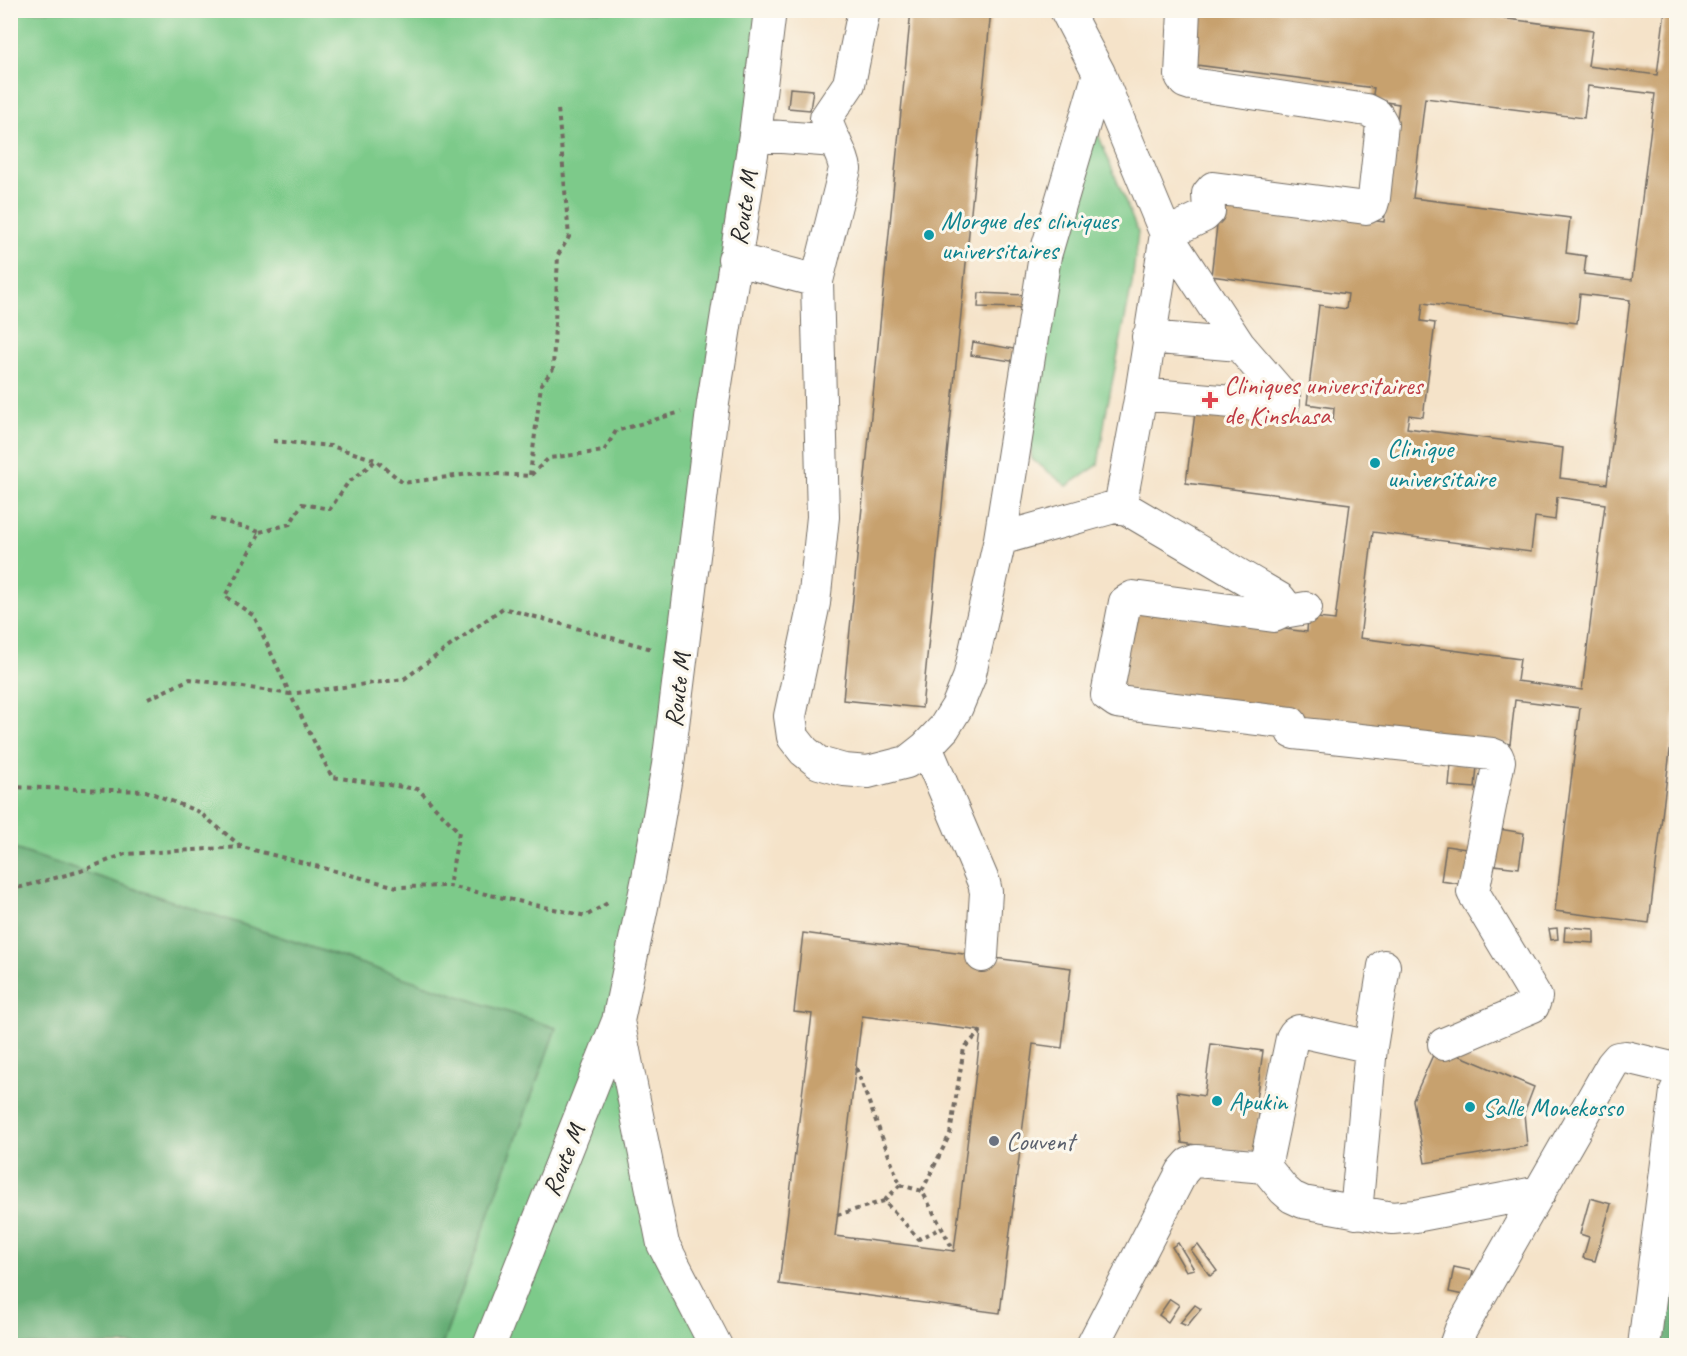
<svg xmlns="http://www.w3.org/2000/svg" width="1687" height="1356" font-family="Caveat,sans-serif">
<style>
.green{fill:#7dca8a;stroke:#547a5a;stroke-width:1.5}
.forest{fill:#66ae76;stroke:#486c50;stroke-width:1.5}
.building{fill:#c7a16e;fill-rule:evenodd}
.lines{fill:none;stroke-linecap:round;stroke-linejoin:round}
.minor-casing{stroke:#726b62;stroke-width:34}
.path{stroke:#726b62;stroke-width:4;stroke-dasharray:4.5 4.5;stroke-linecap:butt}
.minor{stroke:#fff;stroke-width:32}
.culture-dot{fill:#0f9aa8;stroke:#fbf7ec;stroke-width:2}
.health-dot{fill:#e0444e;stroke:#fbf7ec;stroke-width:2}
.worship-dot{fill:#6b7280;stroke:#fbf7ec;stroke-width:2}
.labels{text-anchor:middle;stroke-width:6;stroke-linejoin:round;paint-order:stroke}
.street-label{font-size:26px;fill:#2b2b2b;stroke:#fbf7ec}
.culture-label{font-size:26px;fill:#0d838f;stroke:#fbf7ec;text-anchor:start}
.health-label{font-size:26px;fill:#be3a42;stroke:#fbf7ec;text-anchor:start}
.worship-label{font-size:26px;fill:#5b616d;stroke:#fbf7ec;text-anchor:start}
</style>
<rect width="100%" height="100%" fill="#fbf7ec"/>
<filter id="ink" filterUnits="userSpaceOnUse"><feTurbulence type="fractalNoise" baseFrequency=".0167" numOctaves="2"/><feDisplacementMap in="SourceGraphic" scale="12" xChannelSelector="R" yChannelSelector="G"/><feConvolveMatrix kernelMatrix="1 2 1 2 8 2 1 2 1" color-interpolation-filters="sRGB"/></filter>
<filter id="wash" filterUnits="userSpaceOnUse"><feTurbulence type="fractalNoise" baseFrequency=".008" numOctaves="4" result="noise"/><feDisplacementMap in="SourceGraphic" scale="24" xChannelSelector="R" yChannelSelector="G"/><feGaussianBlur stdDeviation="1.35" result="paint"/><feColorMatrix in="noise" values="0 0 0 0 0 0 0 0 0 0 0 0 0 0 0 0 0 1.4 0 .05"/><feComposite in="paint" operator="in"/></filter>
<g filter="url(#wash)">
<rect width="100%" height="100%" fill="#f5e3c9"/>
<path class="green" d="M11 11H770L618 1021 669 1259 716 1345H442L556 1028 11 848Z
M1093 122 1138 232 1132 284 1106 413 1098 465 1067 486 1032 459 1026 408 1051 268Z"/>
<path class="forest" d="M11 848 556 1028 442 1345H11Z
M1676 1086V1345H1644Z"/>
<g id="blocks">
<path class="building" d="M911 10H991L922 708 843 700Z
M1195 10H1439L1593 30 1588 66 1657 75 1665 10H1676V702L1649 923 1555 911 1580 708 1515 700 1510 744 1339 722 1338 733 1119 694 1129 609 1307 632 1308 617 1335 620 1350 504 1186 483 1196 405 1333 422 1334 408 1307 404 1319 305 1346 309 1348 294 1211 276 1220 201 1384 222 1399 104 1372 100 1374 88 1189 64ZM1588 86 1655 94 1632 280 1584 274 1586 256 1566 253 1570 218 1413 198 1425 98 1584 118ZM1580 294 1630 300 1607 484 1560 478 1563 448 1407 428 1409 415 1423 417 1435 323 1421 321 1423 303 1577 323ZM1557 497 1605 504 1582 690 1517 681 1520 659 1360 638 1373 532 1531 552 1535 517 1555 520Z
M790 88 813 90 810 110 788 108Z
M979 293 1027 295V308L978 307Z
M973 342 1020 350 1018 362 971 355Z
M1451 763 1477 766 1475 788 1449 786Z
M1499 829 1524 833 1519 868 1494 865Z
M1446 846 1486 852 1481 887 1441 881Z
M1565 927 1594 929V943L1564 941Z
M1557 928 1558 939 1551 940 1549 929Z
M803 933 1071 968 1062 1048 1033 1044 1000 1313 779 1284 812 1014 794 1012ZM862 1016 981 1031 954 1251 835 1236Z
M1211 1044 1263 1051 1255 1107H1260L1254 1153 1182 1143 1177 1092 1204 1096Z
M1437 1046 1534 1087 1524 1113 1527 1146 1425 1163 1413 1100Z
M1590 1198 1611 1204 1595 1261 1583 1258 1589 1237 1580 1234Z
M1178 1243 1194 1269 1186 1271 1172 1247Z
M1198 1245 1217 1271 1210 1276 1191 1250Z
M1454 1267 1473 1271 1468 1296 1449 1292Z
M1170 1299 1179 1305 1168 1322 1159 1315Z
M1195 1305 1201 1309 1187 1326 1180 1323Z"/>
</g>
</g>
<g filter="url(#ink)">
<use href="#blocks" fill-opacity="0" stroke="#726b62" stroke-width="1.5"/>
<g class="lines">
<g class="minor-casing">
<path id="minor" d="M1066 10 1099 73 1166 234 1141 394 1120 507
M755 135 835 141
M734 259 817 281 823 517 814 603 790 716 793 737 804 751 819 763 844 770 868 772 907 762 926 747 944 728 957 707 969 678 1000 539 1045 256 1099 73
M817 281 845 169C843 151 829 136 826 118L849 84 864 10
M1148 337 1239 345
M1141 394 1278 406 1284 402V397L1239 345 1166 234 1204 216 1209 211 1208 194 1213 188 1366 208 1372 205 1374 198 1382 124 1377 115 1367 110 1191 84 1185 82 1181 76 1184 10
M1000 539 1114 507 1127 509 1280 599 1283 603V612
M1306 608 1283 612 1274 616 1133 597 1125 602 1107 695 1117 702 1291 723 1292 732 1294 733 1492 754 1497 756 1499 761 1473 892 1536 997 1533 1006 1444 1044
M926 747 984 883 986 892 982 956
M618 1021 663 1244 716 1346
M1371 1047 1299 1031 1295 1033 1292 1038 1265 1167 1284 1190 1292 1197 1303 1202 1392 1218 1415 1216 1540 1192
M1356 1213 1371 1047 1384 966
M489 1346 618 1021 648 878 668 765 713 403 755 135 770 10
M1092 1346 1182 1172 1189 1164 1196 1161 1265 1167
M1455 1346 1461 1329 1612 1065 1618 1058 1626 1057 1676 1069
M1644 1346 1676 1091"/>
</g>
<path class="path" d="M273 441 331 446 376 460 403 483 477 473 530 476 549 458 604 451 616 431 681 412
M530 475 541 385 553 369 558 255 569 237 558 108
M211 518 260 532 225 596 254 616 290 694 404 679 503 608 652 649
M260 532 290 524 302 504 330 509 347 484 375 461
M148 699 190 679 290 694 332 777 418 789 459 832 449 886
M10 787 146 791 199 812 242 847 397 887 449 886 586 916 611 901
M10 890 81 871 125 854 242 847
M856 1068 900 1185
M900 1185 884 1201 919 1239 941 1228
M900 1185 922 1191 954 1251
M922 1191 950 1134 964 1048 981 1031
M837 1215 884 1201"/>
<use href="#minor" class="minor"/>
</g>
</g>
<g class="culture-dot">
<circle cx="929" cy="235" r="6"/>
<circle cx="1375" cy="463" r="6"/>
<circle cx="1217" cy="1101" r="6"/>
<circle cx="1470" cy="1107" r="6"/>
</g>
<path class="health-dot" d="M1207 391h6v6h6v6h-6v6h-6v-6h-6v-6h6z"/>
<circle class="worship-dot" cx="994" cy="1141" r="6"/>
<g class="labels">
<g class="street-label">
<text transform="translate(743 208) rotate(-81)" y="9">Route M</text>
<text transform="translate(677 690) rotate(-83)" y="9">Route M</text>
<text transform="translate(563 1160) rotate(-68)" y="9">Route M</text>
</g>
<g class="culture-label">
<text x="941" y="229">Morgue des cliniques<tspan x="941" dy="30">universitaires</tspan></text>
<text x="1387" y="457">Clinique<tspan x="1387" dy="30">universitaire</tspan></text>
<text x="1229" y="1110">Apukin</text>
<text x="1482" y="1116">Salle Monekosso</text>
</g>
<g class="health-label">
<text x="1224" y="394">Cliniques universitaires<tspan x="1224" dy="30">de Kinshasa</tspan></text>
</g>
<g class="worship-label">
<text x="1006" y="1150">Couvent</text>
</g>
</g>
<rect width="1687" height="1356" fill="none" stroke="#fbf7ec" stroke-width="36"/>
</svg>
